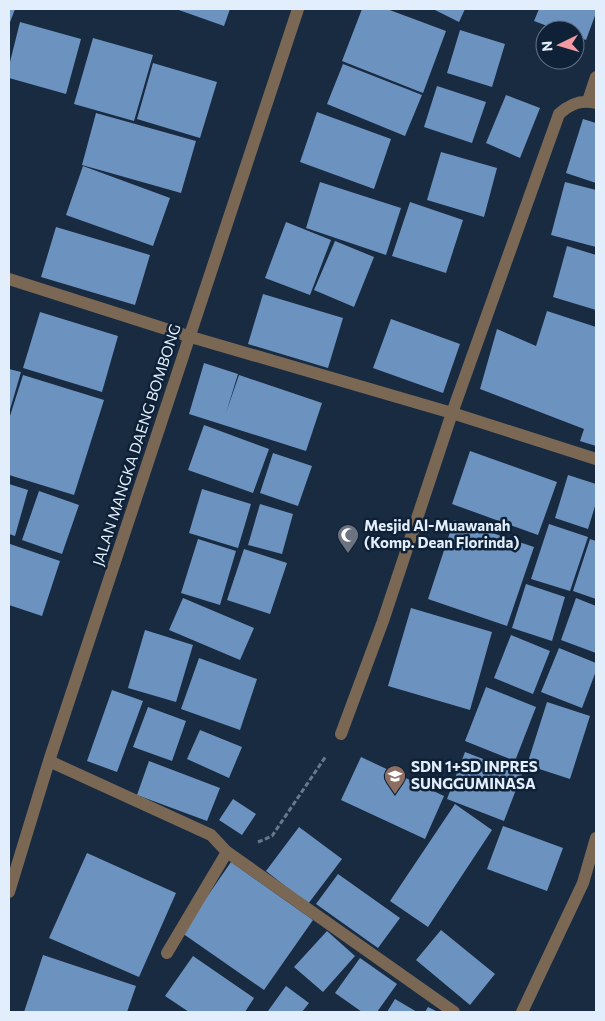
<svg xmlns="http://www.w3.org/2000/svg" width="605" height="1021" font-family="Commissioner,sans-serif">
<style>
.building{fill:#6c92c0}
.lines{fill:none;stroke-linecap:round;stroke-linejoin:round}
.path{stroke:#68788a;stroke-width:3;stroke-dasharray:5 2.5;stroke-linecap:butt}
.minor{stroke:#7a6855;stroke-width:12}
.labels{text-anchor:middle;stroke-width:5;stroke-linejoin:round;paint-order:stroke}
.street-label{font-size:15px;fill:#e2eefc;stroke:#0f2136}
.poi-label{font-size:15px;font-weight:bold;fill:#e2eefc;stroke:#0f2136;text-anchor:start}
</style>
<rect width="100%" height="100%" fill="#192b41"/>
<path class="building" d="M9 9H15L9 25Z
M176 9H230L224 26Z
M362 9H387L446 31 423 93 342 61Z
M433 9H465L459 22Z
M539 9H596V13L586 40 575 36V30H558L534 21Z
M20 22 81 39 66 94 9 78V66Z
M460 30 505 44 492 87 447 73Z
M93 38 153 55 134 121 74 104Z
M153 63 217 82 200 138 137 119Z
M343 64 422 95 405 136 327 104Z
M437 86 486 102 472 143 424 127Z
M506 95 540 108 520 158 486 143Z
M317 112 391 139 374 189 300 162Z
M96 113 196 141 181 193 82 165Z
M583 119 596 123V183L566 173Z
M441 152 497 168 484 217 427 200Z
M83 166 170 198 153 246 66 215Z
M320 182 401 208 386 255 306 228Z
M565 182 596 190V247L551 235Z
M410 202 463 220 446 273 392 256Z
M286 222 331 240 310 295 265 278Z
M56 227 150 255 135 305 41 277Z
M335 241 374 257 354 307 314 290Z
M567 246 596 255V310L553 297Z
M263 294 343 318 328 368 248 344Z
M547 311 596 327V446L580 441 584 429 480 389 497 329 536 346Z
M40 312 118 336 102 392 23 368Z
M391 319 460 344 443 393 373 368Z
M204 363 238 374 226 413 239 375 322 403 306 451 189 414Z
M9 369 21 372 9 413Z
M23 375 104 400 74 495 9 475V419Z
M204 425 269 449 253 493 188 470Z
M470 451 557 482 538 535 452 504Z
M273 453 312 466 298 506 260 493Z
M568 475 596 484V503L588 529 555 518Z
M9 484 28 490 15 536 9 534Z
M202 489 251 504 238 548 189 533Z
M39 491 79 505 62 554 22 540Z
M260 504 293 514 282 554 248 545Z
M454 520 534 547 507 626 428 599Z
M549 524 588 537 570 591 531 579Z
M198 539 236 551 220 605 181 593Z
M590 539 596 541V599L573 591Z
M10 544 60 561 42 616 9 605Z
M244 549 287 563 270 614 227 600Z
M526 584 565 597 552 641 512 628Z
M183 598 254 628 240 660 169 630Z
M576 598 596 606V653L561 640Z
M411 608 492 632 470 710 388 686Z
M145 630 193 645 176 702 128 688Z
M511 635 550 651 533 694 494 678Z
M559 648 596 663V671L582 708 541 692Z
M199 658 257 679 240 730 181 709Z
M486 687 536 707 515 761 465 741Z
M112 690 143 701 117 772 87 761Z
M547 702 590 716 570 779 527 765Z
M148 707 186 721 172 761 133 747Z
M200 730 242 747 229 778 187 759Z
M465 752 522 774 504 821 447 799Z
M361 757 444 796 425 839 341 800Z
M149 761 220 788 207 821 137 795Z
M233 799 256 814 242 835 219 820Z
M455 804 492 830 428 927 390 901Z
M503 826 563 848 547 891 487 869Z
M299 827 342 859 308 904 266 871Z
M87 853 176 893 139 977 49 938Z
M231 862 313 920 264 990 182 933Z
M338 874 400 918 378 948 316 904Z
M441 930 495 974 470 1005 416 960Z
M327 931 355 956 323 992 294 967Z
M43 955 136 986 127 1012H24Z
M193 956 254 998 245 1012H189L165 996Z
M360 958 397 984 377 1012H362L335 993Z
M286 986 309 1003 302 1012 268 1011Z
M395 999 417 1012H387Z
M428 1007 438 1012H425Z"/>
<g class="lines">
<path class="path" d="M258 842 272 836 326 756"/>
<path class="minor" d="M588 101 596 77
M9 279 191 337 452 413 596 459
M341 734 383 621 452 413 559 114C570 104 581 99 596 103
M49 761 211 835 227 852 454 1012
M9 892 49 761 298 9
M167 953 227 852
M522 1012 583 883 596 838"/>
</g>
<defs>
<g id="mosque-pin" transform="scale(1.125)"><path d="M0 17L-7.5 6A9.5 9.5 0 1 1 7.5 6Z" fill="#6b7280" stroke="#0f2136"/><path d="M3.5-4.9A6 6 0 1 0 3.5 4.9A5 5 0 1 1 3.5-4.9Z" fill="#fff"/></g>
<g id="school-pin" transform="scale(1.125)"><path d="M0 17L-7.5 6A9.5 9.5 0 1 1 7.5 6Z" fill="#8d6e63" stroke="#0f2136"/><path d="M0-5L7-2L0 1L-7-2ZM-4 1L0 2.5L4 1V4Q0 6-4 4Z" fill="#fff"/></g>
</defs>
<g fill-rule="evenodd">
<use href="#mosque-pin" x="348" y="535"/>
<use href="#school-pin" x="395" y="776"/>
</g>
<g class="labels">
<g class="street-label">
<text transform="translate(137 445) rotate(-72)" y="5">JALAN MANGKA DAENG BOMBONG</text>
</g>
<g class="poi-label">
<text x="364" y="531">Mesjid Al-Muawanah<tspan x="364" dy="17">(Komp. Dean Florinda)</tspan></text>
<text x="411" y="772">SDN 1+SD INPRES<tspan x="411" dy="17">SUNGGUMINASA</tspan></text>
</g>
</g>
<rect width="605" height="1021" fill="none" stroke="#e2eefc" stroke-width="20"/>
<g transform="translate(560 45) rotate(265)"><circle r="24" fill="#0f2136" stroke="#637385"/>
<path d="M0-4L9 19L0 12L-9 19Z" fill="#f49aa2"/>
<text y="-8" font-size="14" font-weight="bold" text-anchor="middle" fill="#e2eefc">N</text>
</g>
</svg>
